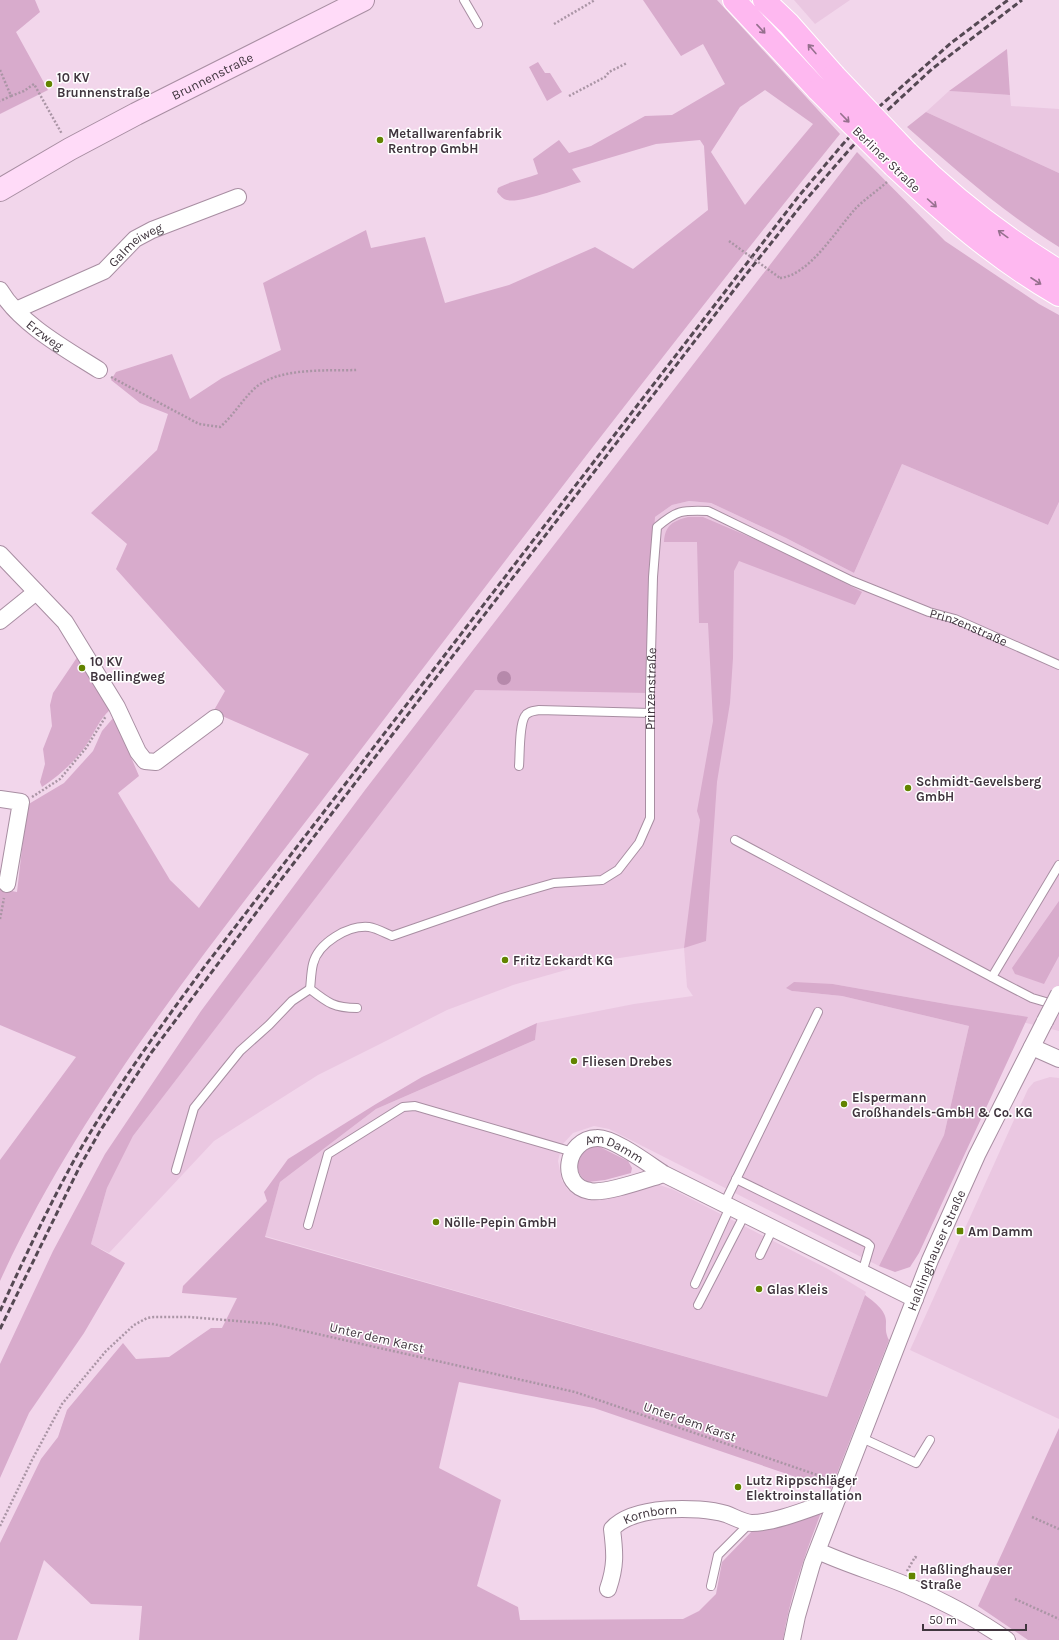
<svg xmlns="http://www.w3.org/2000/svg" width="1059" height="1640" font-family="Karla,sans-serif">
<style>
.built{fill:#eac7e1}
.green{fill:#d8abcc;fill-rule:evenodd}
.water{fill:#b689ab}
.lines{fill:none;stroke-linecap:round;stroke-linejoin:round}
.lane-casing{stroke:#a88ea2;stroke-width:10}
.street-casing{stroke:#a88ea2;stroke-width:18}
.secondary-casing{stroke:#a88ea2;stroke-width:24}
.primary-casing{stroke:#fff;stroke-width:24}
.path{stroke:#aa95a5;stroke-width:2.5;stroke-dasharray:2 2;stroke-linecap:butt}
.lane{stroke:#fff;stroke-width:8}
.street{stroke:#fff;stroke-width:16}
.secondary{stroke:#ffdbf8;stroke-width:22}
.primary{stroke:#feb8f0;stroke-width:22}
.rail{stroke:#554853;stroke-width:3;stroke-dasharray:6 3;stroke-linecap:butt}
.street-bridge-casing{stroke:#a88ea2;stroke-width:18;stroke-linecap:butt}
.primary-bridge-casing{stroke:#fff;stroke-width:24;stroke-linecap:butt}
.path-bridge{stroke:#aa95a5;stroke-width:2.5;stroke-dasharray:2 2;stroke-linecap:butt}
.street-bridge{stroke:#fff;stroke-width:16}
.primary-bridge{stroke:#feb8f0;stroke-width:22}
.oneway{stroke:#96708e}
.poi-dot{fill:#628400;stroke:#fff;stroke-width:1.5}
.labels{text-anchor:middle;stroke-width:3;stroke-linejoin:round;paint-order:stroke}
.street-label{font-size:13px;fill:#40353e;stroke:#fff}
.poi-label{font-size:13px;font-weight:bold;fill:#40353e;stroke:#fff;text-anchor:start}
</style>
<rect width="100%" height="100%" fill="#f2d6eb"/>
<path class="built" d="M794 0H850L815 24Z
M949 91 1010 95 1011 106 1059 109V173L926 112Z
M902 464 1048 525 1059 502V1031L952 1005 833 984 792 991 842 996 969 1026 944 1135 879 1266 609 1129 594 1126 573 1133 562 1145 558 1161 562 1181 568 1190 576 1196 585 1199 598 1200 650 1186 659 1185 672 1189 828 1269 866 1292 827 1397 265 1236 280 1182 376 1109 535 1040 537 1023 634 1004 693 996 687 987 684 948 594 962 513 985 447 1010 382 1043 318 1075 214 1141 109 1253 91 1244 107 1188 133 1136 646 465 664 475 655 517 672 505 689 501 711 503 786 538 854 573Z
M1050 1077 1059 1078V1419L910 1350 1028 1089 1034 1082Z"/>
<path class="green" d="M0 0H35L40 12 16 32 48 90 0 114Z
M643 0H717L840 134C670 344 507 558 343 773 221 933 84 1097 0 1281V1160L76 1057 0 1025V889L17 892 27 805 64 783 93 751 102 731 114 717 139 776 118 793 170 880 199 908 309 754 213 712 225 691 116 569 127 544 91 513 157 450 168 414 140 403 111 380 116 372 172 354 190 399 222 378 281 350 263 283 366 230 371 248 425 237 445 303 509 285 595 247 633 269 708 210 704 146 700 140 656 144 572 169 581 182C567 186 518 204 507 200 502 199 500 195 497 192L498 188C510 181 525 179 538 174L533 159 559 140 569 153 591 146 645 116 672 115 725 84 703 44 681 56ZM765 90 813 124 745 205 711 152 740 107Z
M1007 49 1010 95 949 91Z
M538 62 545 73H550L562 92 547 101 529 67Z
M926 112 1059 173V247C1004 213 956 170 907 127Z
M857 152 945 241 1039 304 1059 315V502L1048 525 902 464 854 573 786 538 711 503 689 501 672 505 655 517 651 577 649 693 475 690 133 1136 107 1188 91 1244 125 1263 84 1333 29 1413 0 1478V1364L53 1251 105 1154 201 1011 365 790Z
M688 517H703L785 552 862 592 855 605 739 561 734 571 733 658 730 703 717 782 706 941 684 948 700 820 697 811 713 721 708 623H699L697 542H664C665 525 673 521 688 517Z
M78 656 111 709C99 719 94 734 85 747 73 763 59 776 42 787L40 782 45 764 43 749 52 726 50 705 53 693Z
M1059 901V956L1044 984 1015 974 1012 968Z
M794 982 833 984 952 1005 1028 1017 919 1253 910 1267 895 1272 879 1266 944 1135 969 1026 842 996 792 991 786 988Z
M537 1023 535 1040 376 1109 280 1182 265 1237 827 1397 865 1295C873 1301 886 1310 886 1321 886 1329 885 1332 889 1340L831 1489 594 1408 459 1382 439 1468 501 1500 477 1586 518 1607 520 1620 683 1619 699 1611 716 1594 722 1562 756 1527 822 1510C806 1552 790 1595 783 1640H139L142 1606 91 1604 44 1560 17 1640H0V1543L41 1459 58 1437 67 1410 123 1343 136 1359 169 1357 211 1328H222L237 1298 182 1293 183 1286 267 1201 264 1192 288 1159 376 1104 422 1077Z
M598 1146 628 1161 632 1168 631 1173 605 1180 588 1182C578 1176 576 1168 578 1156L589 1147Z
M1059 1428V1640H1028L978 1606Z"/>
<path class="water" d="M497 678a7 7 0 1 1 14 0a7 7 0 1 1-14 0Z"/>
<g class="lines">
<g class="lane-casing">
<g id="lane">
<path d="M464 0 478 24"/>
<path d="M519 766C520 755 519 725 525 716 528 711 534 711 539 710L650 713"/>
<path d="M735 840 1003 983 1032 998 1056 1005"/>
<path d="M992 977 1059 865"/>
<path id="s1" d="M357 1008C334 1008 328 1003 310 989 311 981 311 972 313 964 318 943 348 925 369 927 376 928 385 933 392 936L502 898 554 883 602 880 618 870 639 843 650 818V691L653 577 657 527C677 510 682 510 708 511L852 581 929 612 955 619 1059 665"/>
<path d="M176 1170 194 1108 240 1051 269 1025 292 1001 310 989"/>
<path d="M736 1179 867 1243 870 1246 862 1273"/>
<path d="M724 1204 818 1012"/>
<path d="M308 1225 328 1154 403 1107 415 1106 573 1152"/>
<path d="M760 1255 773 1228"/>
<path d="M695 1284 730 1207"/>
<path d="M698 1305 745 1214"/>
<path d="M862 1438 916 1463 930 1440"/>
<path d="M711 1586 718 1555 750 1523"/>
</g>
</g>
<g class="street-casing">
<g id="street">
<path id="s2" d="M0 290C20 324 66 349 99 370"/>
<path id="s3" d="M16 310 104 271 135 239 152 230 238 197"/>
<path d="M0 554 65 622 117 707 138 752 145 761 156 762 215 718"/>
<path d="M0 621 36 592"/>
<path d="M0 799 21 802 7 884"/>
<path d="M1032 1047 1059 1059"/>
<path id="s4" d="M664 1174C647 1179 606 1194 590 1191 558 1186 565 1139 597 1138 613 1137 650 1165 664 1174L915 1299"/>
<path d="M818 1551C846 1564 877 1573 906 1585 941 1600 976 1618 1007 1640"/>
<path id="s5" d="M608 1589C616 1566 615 1553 612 1529 633 1505 698 1506 726 1514 734 1517 744 1523 752 1523 776 1523 813 1507 837 1499"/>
<path id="s6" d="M792 1640 797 1616 812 1564 930 1260 977 1155 1045 1021"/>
</g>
</g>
<g class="secondary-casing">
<g id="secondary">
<path id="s7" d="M0 190 70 149 136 114 363 0"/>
</g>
</g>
<g class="primary-casing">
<path id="primary" d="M734 0 818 90
M764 0 789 24 834 75
M907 152C953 198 1003 237 1059 271
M894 166C945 214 998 260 1059 295"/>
</g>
<path class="path" d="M554 24 595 0
M0 70 11 96 0 101
M11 96 24 91 34 84 62 134
M569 96 605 77 609 72 627 63
M780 278C810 275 836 230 856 208 865 199 877 191 887 182
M111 377 199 424 220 427C233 416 242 400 255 388 279 367 327 371 357 370
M32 797 60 779 86 748 106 716
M0 919 4 898
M1032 1517 1059 1529
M0 1526 32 1460 62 1404 106 1351 134 1325 147 1318 154 1317H189L273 1324 575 1392 829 1479
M907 1571 915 1557 918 1558
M1015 1599 1059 1619"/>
<use href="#lane" class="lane"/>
<use href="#street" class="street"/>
<use href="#secondary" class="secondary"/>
<use href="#primary" class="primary"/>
<path class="rail" d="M0 1311C23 1261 46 1212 72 1164 111 1094 158 1030 205 966L798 197 843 144 872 113 951 43 1008 0
M0 1329 79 1168 100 1131 151 1053 280 881 594 472 744 277 804 202 849 150 878 119 932 69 1022 0"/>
<g class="street-bridge-casing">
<path id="street-bridge" d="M1045 1021 1059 994"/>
</g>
<g class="primary-bridge-casing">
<path id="primary-bridge" d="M834 75 907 152
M818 90 894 166"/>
</g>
<path class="path-bridge" d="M729 241 780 278"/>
<use href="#street-bridge" class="street-bridge"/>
<use href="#primary-bridge" class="primary-bridge"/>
</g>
<defs><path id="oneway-shaft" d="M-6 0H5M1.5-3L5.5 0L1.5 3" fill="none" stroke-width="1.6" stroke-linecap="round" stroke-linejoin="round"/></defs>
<g class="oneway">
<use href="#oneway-shaft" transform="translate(761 29) rotate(47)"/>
<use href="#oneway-shaft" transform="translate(812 49) rotate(-131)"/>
<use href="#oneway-shaft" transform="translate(845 118) rotate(46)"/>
<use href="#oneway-shaft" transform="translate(932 203) rotate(42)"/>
<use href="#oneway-shaft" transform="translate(1003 234) rotate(-144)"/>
<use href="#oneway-shaft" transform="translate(1036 281) rotate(33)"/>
</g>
<g class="poi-dot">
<circle cx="49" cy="84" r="4"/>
<circle cx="380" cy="140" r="4"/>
<circle cx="82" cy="668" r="4"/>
<circle cx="908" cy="788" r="4"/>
<circle cx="505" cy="960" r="4"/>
<circle cx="574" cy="1061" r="4"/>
<circle cx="844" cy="1104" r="4"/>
<circle cx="436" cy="1222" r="4"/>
<rect x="956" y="1227" width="8" height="8" rx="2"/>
<circle cx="759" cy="1289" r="4"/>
<circle cx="738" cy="1487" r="4"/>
<rect x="908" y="1572" width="8" height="8" rx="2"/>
</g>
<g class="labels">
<g class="street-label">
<text dy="5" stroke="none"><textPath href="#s7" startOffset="241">Brunnenstraße</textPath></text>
<text transform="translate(887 159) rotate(44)" y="5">Berliner Straße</text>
<text dy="5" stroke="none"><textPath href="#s3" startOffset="138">Galmeiweg</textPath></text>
<text dy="5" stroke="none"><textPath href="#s2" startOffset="64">Erzweg</textPath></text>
<text dy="5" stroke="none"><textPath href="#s1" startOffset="1105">Prinzenstraße</textPath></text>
<text dy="5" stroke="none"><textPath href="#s1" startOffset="602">Prinzenstraße</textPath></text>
<text dy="5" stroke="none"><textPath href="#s4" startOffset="175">Am Damm</textPath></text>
<text dy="5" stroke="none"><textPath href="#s6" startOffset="416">Haßlinghauser Straße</textPath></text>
<text transform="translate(377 1337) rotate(13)" y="5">Unter dem Karst</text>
<text transform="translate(690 1421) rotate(19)" y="5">Unter dem Karst</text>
<text dy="5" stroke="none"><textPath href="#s5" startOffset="103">Kornborn</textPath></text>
</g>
<g class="poi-label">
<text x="57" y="82">10 KV<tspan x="57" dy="15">Brunnenstraße</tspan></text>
<text x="388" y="138">Metallwarenfabrik<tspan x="388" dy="15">Rentrop GmbH</tspan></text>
<text x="90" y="666">10 KV<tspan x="90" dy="15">Boellingweg</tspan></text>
<text x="916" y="786">Schmidt-Gevelsberg<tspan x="916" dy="15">GmbH</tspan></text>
<text x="513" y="965">Fritz Eckardt KG</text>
<text x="582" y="1066">Fliesen Drebes</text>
<text x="852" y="1102">Elspermann<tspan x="852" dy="15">Großhandels-GmbH &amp; Co. KG</tspan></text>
<text x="444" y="1227">Nölle-Pepin GmbH</text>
<text x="968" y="1236">Am Damm</text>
<text x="767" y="1294">Glas Kleis</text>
<text x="746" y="1485">Lutz Rippschläger<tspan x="746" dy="15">Elektroinstallation</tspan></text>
<text x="920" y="1574">Haßlinghauser<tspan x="920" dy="15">Straße</tspan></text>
</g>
</g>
<path d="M923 1624v6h103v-6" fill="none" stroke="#40353e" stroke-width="2"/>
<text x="929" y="1624" font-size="12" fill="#40353e" stroke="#ffffff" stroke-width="3" paint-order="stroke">50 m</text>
</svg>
